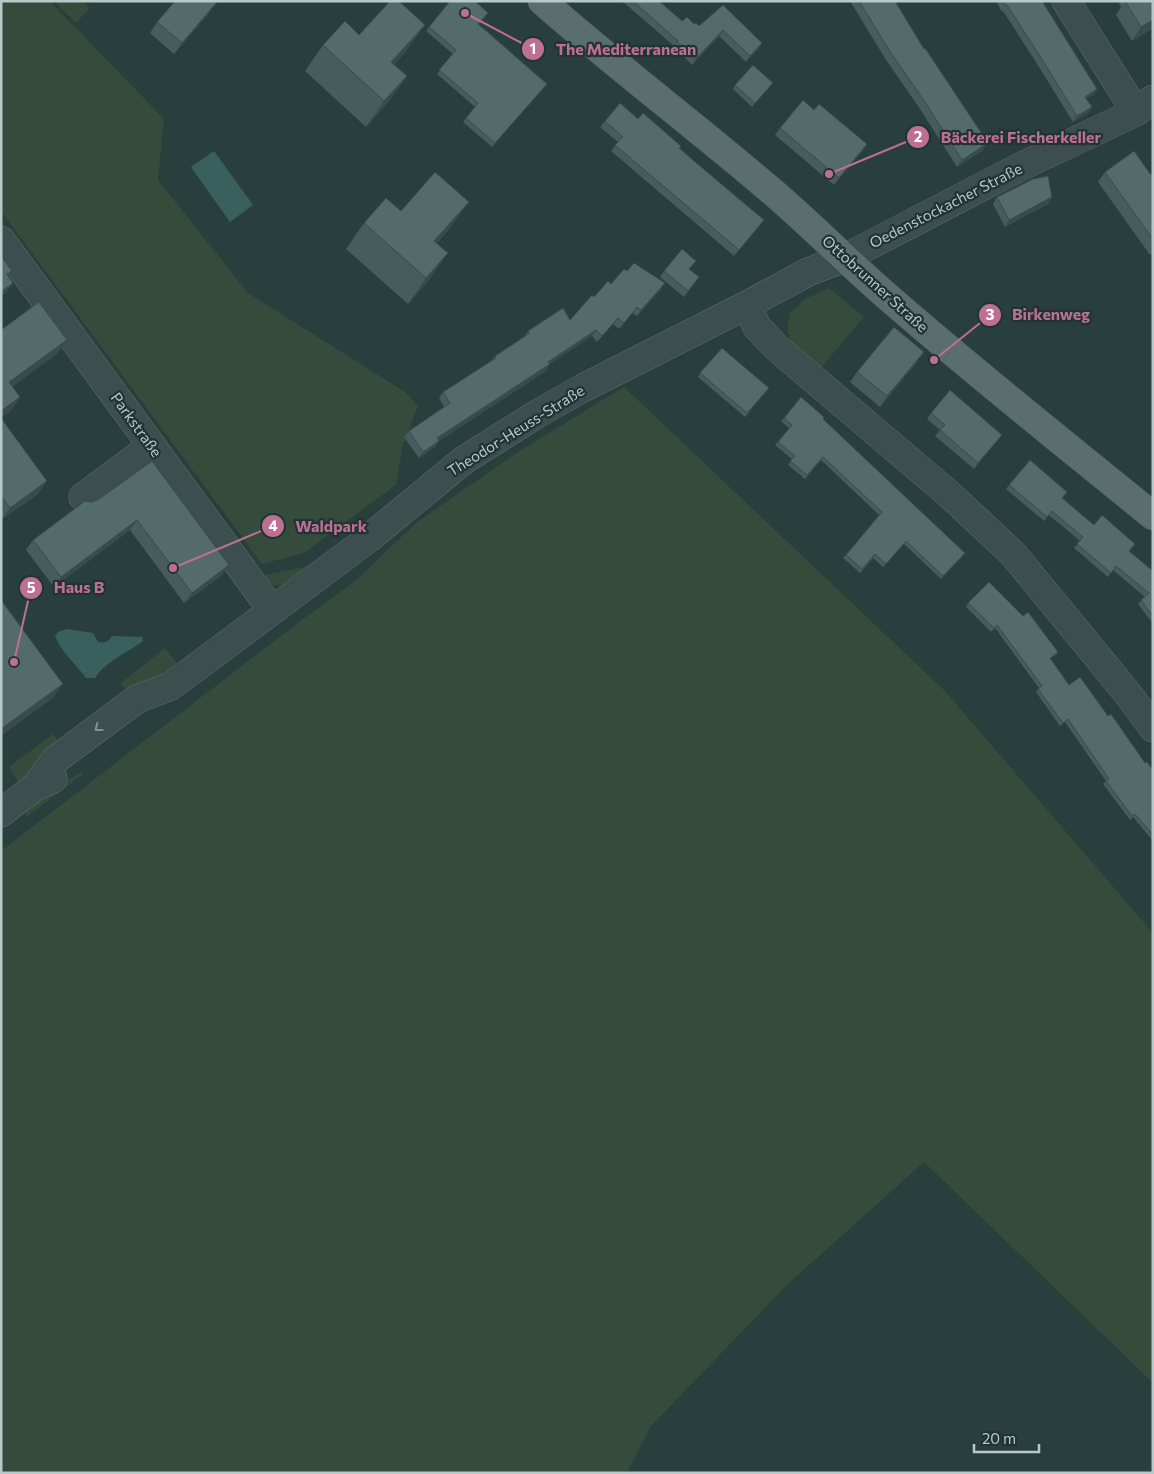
<svg xmlns="http://www.w3.org/2000/svg" width="1154" height="1474" font-family="Commissioner,sans-serif">
<style>
.green{fill:#354b3b}
.water{fill:#3a605e}
.lines{fill:none;stroke-linecap:round;stroke-linejoin:round}
.minor-casing{stroke:#5d6f6e;stroke-width:29}
.major-casing{stroke:#485b5a;stroke-width:29}
.minor{stroke:#3c4f4e;stroke-width:28}
.major{stroke:#5a6f6d;stroke-width:28}
.wall{fill:#475c5c}
.shaded-wall{fill:#3a4b4b}
.building{fill:#536b6b;stroke:#3a4b4b}
.oneway{stroke:#809292}
.labels{text-anchor:middle;stroke-width:4.5;stroke-linejoin:round;paint-order:stroke}
.street-label{font-size:15px;fill:#b8c9c9;stroke:#213433}
.leader{fill:none;stroke:#bd7092;stroke-width:2}
.callout-dot{fill:#bd7092;stroke:#213433;stroke-width:2}
.mark-label{font-size:15px;text-anchor:middle;font-weight:bold;fill:#fff}
.callout-label{font-size:16px;text-anchor:middle;font-weight:bold;fill:#bd7092;stroke:#213433;stroke-width:4.5;stroke-linejoin:round;paint-order:stroke}
</style>
<rect width="100%" height="100%" fill="#283f3d"/>
<path class="green" d="M1 1H50L164 119 158 180 248 293 405 392 418 406 403 445 396 485 304 553 262 564 1 211Z
M53 1H82L90 8 76 23Z
M829 288 864 317 820 369 791 342 787 330 790 313 805 299Z
M624 387 945 691 1153 933V1383L924 1162 788 1284 651 1426 627 1473H1V851L303 619 354 582 417 522 521 450Z
M313 563C300 574 289 587 271 585L262 577 269 574 304 567Z
M165 648 178 665 164 673 125 689 121 683Z
M53 734 57 740 32 772 20 784 9 767Z
M81 772 83 774 25 818 26 808Z"/>
<path class="water" d="M214 151 253 205 230 222 191 167Z
M67 629 93 633 98 642C104 643 109 642 112 636L142 637 143 641C127 653 106 661 95 678H86C76 664 61 652 55 636L58 632Z"/>
<g class="lines">
<g class="minor-casing">
<path id="minor" d="M1066 1 1136 112
M1 240 272 610
M747 305 757 327 777 348 950 495 1014 555 1128 694 1153 728
M83 497 152 446
M36 786 55 760 137 699 171 686 368 539 464 460 537 414 583 388 747 305 808 272 845 258 1018 168 1136 112 1153 99
M1 813 36 786 53 779"/>
</g>
<g class="major-casing">
<path id="major" d="M542 1C616 66 694 125 768 188 812 225 852 267 896 304 980 377 1067 446 1153 516"/>
</g>
<use href="#minor" class="minor"/>
<use href="#major" class="major"/>
</g>
<path class="wall" d="M622 1H659L682 21 699 26 723 5 762 43 758 49 746 62 719 36 692 65 674 47V46Z
M850 1H895L983 150 957 167 918 106 886 60Z
M996 1H1042L1097 89 1094 94 1086 99 1092 107 1088 113 1073 122 1039 67 1003 11 1002 12Z
M1118 1H1153V28L1132 41 1116 15 1121 7Z
M209 13 174 54 150 33 157 22Z
M486 16 479 24 547 84 492 147 463 122 475 107 437 74 453 54 426 31 429 27Z
M359 35 406 51 394 65 407 76 388 102 366 127 305 71 323 45Z
M773 83 752 107 733 89 735 85Z
M814 110 867 144 834 185 775 135 780 128Z
M638 119 680 148 694 161 764 220 734 256 611 151 618 142 600 127 605 121Z
M1105 172 1151 175 1153 173V253L1150 255 1098 182Z
M997 197H1052L1048 204 1005 227 993 204Z
M401 211 450 228 437 243 430 279 408 304 346 249 364 223Z
M690 270 695 283 684 297 660 277 664 271Z
M627 271 661 289 637 316 633 313 619 329 613 324 597 342 592 336 550 364 546 371 439 441 435 447 419 458 404 437 409 431 444 407 439 398 443 392 491 361 495 356 524 337 528 331 570 320 594 297Z
M917 362 880 407 850 382 857 372Z
M700 373 769 388 745 417 698 377Z
M931 413 997 441 974 469 935 436 940 430 927 419Z
M1 418 38 494 1 520Z
M784 418 823 419 963 556 941 579 904 544 883 567 873 558 860 573 843 558 879 515 821 460 805 479 788 465 792 459 775 445 789 428 781 421Z
M152 461 222 575 184 603 130 530 54 587 26 550 33 540 92 502 99 499Z
M1009 485 1063 498 1094 525 1129 551 1153 571V624L1138 604 1141 600 1145 597 1113 570 1108 577 1074 548 1080 541 1049 515 1044 521 1006 489Z
M968 603 1058 652 1056 655 1050 659 1069 685 1108 716 1145 763 1153 770V841L1133 817 1130 820 1103 784 1106 781 1065 722 1060 726 1036 692 1039 688 995 628 991 632 966 607Z"/>
<path class="shaded-wall" d="M217 2 209 13 174 54 182 43Z
M1153 20V28L1132 41 1141 27Z
M425 25 406 51 373 88 391 62Z
M723 30 719 36 692 65 696 59Z
M762 43 758 49 746 62 750 56Z
M407 76 388 102 366 127 384 101Z
M1097 89 1094 94 1081 102 1085 97Z
M1092 107 1088 113 1073 122 1077 116Z
M988 143 983 150 957 167 962 160Z
M867 144 863 151 834 185 839 178Z
M1052 197 1048 204 1005 227 1009 220Z
M469 202 450 228 416 267 434 241Z
M764 220 759 227 734 256Z
M448 253 430 279 408 304 426 278Z
M13 283 7 292 1 296V292Z
M665 283 661 289 637 316 641 310Z
M596 330 592 336 544 368 548 362Z
M67 340 57 354 1 395 9 382Z
M924 352 917 362 880 407 887 396Z
M550 364 546 371 433 445 437 438Z
M20 397 11 411 1 418V411Z
M1002 435 997 441 974 469 978 463Z
M439 441 435 447 419 458 423 452Z
M47 481 38 494 1 520 10 508Z
M137 520 130 530 54 587 61 577Z
M965 553 963 556 941 579 943 576Z
M229 565 222 575 184 603 192 593Z
M63 684 53 698 1 736V729Z"/>
<path class="building" d="M175 1H216L217 2 182 43 157 22Z
M390 1H399L425 25 391 62 407 76 384 101 323 45 345 21 359 35Z
M450 1H475L488 13 478 24 547 84 495 143 466 118 478 103 439 70 456 50 429 27Z
M633 1H659L682 21 687 17 694 24 696 23 699 26 723 5 762 43 750 56 723 30 696 59 677 42 678 41Z
M859 1H895L924 49 925 48 988 143 962 160 923 99 891 53Z
M1003 1H1042L1097 89 1085 97 1092 107 1077 116 1043 61 1007 5 1006 6Z
M1125 1H1153V20L1141 27Z
M753 65 773 83 755 103 735 85Z
M803 100 814 110 819 104 867 144 839 178 780 128Z
M620 103 638 119 643 113 681 146 679 148 694 161 764 220 739 250 615 145 623 137 605 121Z
M1134 151 1151 175 1153 173V239L1105 172Z
M435 172 469 202 434 241 448 253 426 278 364 223 386 198 401 211Z
M1048 176 1052 197 1009 220 997 197 1033 179Z
M682 249 696 261 689 269 699 277 688 291 664 271Z
M1 256 12 271 7 274 13 283 1 292Z
M634 263 665 283 641 310 637 307 624 323 618 318 602 336 596 330 548 362 550 364 437 438 439 441 423 452 409 431 450 403 443 392 496 358 495 356 530 333 528 331 563 308 570 320 592 295 594 297 608 281 611 284 624 269 627 271Z
M39 302 67 340 9 382 20 397 1 411V330Z
M894 327 924 352 887 396 857 372Z
M722 348 769 388 747 413 700 373Z
M950 390 1002 435 978 463 940 430 945 425 931 413Z
M801 397 824 417 823 419 965 553 943 576 906 541 886 564 875 554 862 569 846 555 882 512 823 457 807 475 790 461 795 456 778 442 792 425 784 418Z
M1 418 47 481 10 508 1 496Z
M1030 460 1067 492 1062 498 1094 525 1102 515 1135 544 1129 551 1153 571V616L1141 600 1149 593 1116 566 1111 573 1077 544 1083 537 1052 511 1047 517 1009 485Z
M152 461 229 565 192 593 137 520 61 577 33 540 85 501 92 502 99 499Z
M989 582 1023 616 1028 612 1058 652 1050 658 1069 685 1080 677 1108 716 1111 714 1145 763 1147 762 1153 770V835L1135 814 1132 816 1106 781 1109 779 1068 719 1063 723 1038 689 1042 686 997 625 994 628 968 603Z
M1 600 63 684 1 729Z"/>
<defs><path id="oneway-chevron" d="M-2-3.5L2.5 0L-2 3.5" fill="none" stroke-width="1.6" stroke-linecap="round" stroke-linejoin="round" transform="scale(1.25)"/></defs>
<use class="oneway" href="#oneway-chevron" transform="translate(98 728) rotate(143)"/>
<g class="labels">
<g class="street-label">
<text transform="translate(946 206) rotate(-27)" y="5">Oedenstockacher Straße</text>
<text transform="translate(875 284) rotate(42)" y="5">Ottobrunner Straße</text>
<text transform="translate(136 425) rotate(54)" y="5">Parkstraße</text>
<text transform="translate(516 431) rotate(-32)" y="5">Theodor-Heuss-Straße</text>
</g>
</g>
<path class="leader" d="M465 13L533 49M829 174L918 137M934 360L990 315M173 568L273 526M14 662L31 588"/>
<g class="callout-dot">
<circle cx="465" cy="13" r="5"/>
<circle cx="829" cy="174" r="5"/>
<circle cx="934" cy="360" r="5"/>
<circle cx="173" cy="568" r="5"/>
<circle cx="14" cy="662" r="5"/>
<circle cx="533" cy="49" r="12"/>
<circle cx="918" cy="137" r="12"/>
<circle cx="990" cy="315" r="12"/>
<circle cx="273" cy="526" r="12"/>
<circle cx="31" cy="588" r="12"/>
</g>
<g class="mark-label">
<text x="533" y="54">1</text>
<text x="918" y="142">2</text>
<text x="990" y="320">3</text>
<text x="273" y="531">4</text>
<text x="31" y="593">5</text>
</g>
<g class="callout-label">
<text x="626" y="55">The Mediterranean</text>
<text x="1021" y="143">Bäckerei Fischerkeller</text>
<text x="1051" y="320">Birkenweg</text>
<text x="331" y="532">Waldpark</text>
<text x="79" y="593">Haus B</text>
</g>
<rect width="1154" height="1474" fill="none" stroke="#b8c9c9" stroke-width="5"/>
<path d="M974 1444v8h65v-8" fill="none" stroke="#b8c9c9" stroke-width="2.5"/>
<text x="982" y="1444" font-size="15" fill="#b8c9c9" stroke="#213433" stroke-width="4" paint-order="stroke">20 m</text>
</svg>
